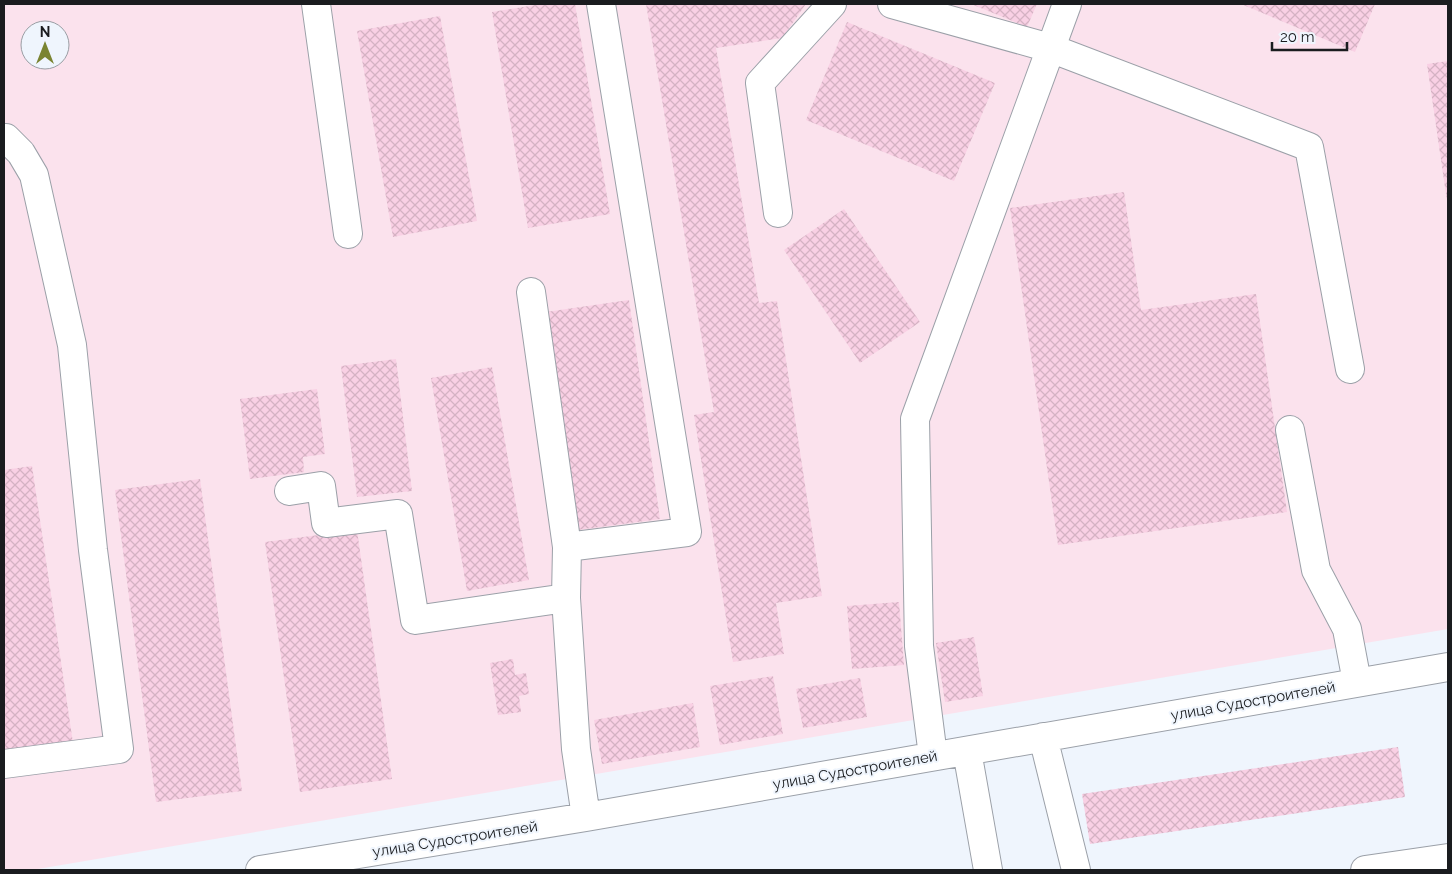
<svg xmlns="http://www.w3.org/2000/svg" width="1452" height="874" font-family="Raleway,sans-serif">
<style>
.industrial{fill:#fbe2ed;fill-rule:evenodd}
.building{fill:url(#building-cross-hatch)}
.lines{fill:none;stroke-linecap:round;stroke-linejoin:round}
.minor-casing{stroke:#9ba0a8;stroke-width:30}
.minor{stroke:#fff;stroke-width:28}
.labels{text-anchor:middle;stroke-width:4;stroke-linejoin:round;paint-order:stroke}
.street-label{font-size:15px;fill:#1a1c1f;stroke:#eff5fd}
</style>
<defs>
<pattern id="building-cross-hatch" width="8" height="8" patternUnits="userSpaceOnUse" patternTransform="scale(1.25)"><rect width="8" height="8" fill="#f9d0e4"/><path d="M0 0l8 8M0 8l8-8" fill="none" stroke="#d5b2c3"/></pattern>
</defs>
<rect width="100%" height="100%" fill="#eff5fd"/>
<path class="industrial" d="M4 4H1448V629L32 870H4ZM30 30H60V60H30Z"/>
<path class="building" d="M541 4H575L610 214 528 228 492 12Z
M646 4H806L782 38 716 48 759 303 777 301 822 596 776 603 784 654 733 662 694 415 714 412Z
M971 4H1037L1027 27Z
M1241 4H1375L1355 52Z
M440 16 477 221 393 237 357 31Z
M847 22 995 83 954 181 806 120Z
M1448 61V201H1447L1427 64Z
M1124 192 1141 310 1256 294 1287 512 1058 545 1010 208Z
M844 209 920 322 860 363 784 250Z
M629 300 660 519 577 530 546 312Z
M396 359 412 491 357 497 341 366Z
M492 367 529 580 467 591 431 378Z
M317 389 325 454 303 457 304 472 250 479 240 399Z
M32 466 73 743 4 753V470Z
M200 479 242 791 156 802 115 490Z
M357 530 392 779 300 792 265 542Z
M899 602 904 665 852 669 847 606Z
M974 637 983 696 945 702 936 643Z
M513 659 515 675 526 673 529 694 519 696 521 712 498 715 490 663Z
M773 676 783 734 720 745 710 686Z
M860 678 867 717 803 728 796 689Z
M693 703 700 747 602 764 594 720Z
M1398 747 1405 797 1090 844 1082 794Z"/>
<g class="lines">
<g class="minor-casing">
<path id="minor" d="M316 4 348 234
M892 4 1050 48 1309 147 1350 369
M4 138H6L21 153 34 175 72 345 93 550 119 749 4 764
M778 213 760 83 832 4
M531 292 567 547 566 598 576 749 586 817
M1290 430 1316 570 1347 629 1357 682
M289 491 321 486 326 523 398 514 415 620 566 598
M567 547 687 532 601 4
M1043 737 1076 870
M967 751 988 870
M933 756 919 646 915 419 1067 4
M260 870 586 817 1448 667
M1365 870 1448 858"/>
</g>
<use href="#minor" class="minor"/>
</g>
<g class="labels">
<g class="street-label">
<text transform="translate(1253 701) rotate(-10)" y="5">улица Судостроителей</text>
<text transform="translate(855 770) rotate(-10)" y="5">улица Судостроителей</text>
<text transform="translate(455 839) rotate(-9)" y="5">улица Судостроителей</text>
</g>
</g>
<rect width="1452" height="874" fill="none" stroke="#1a1c1f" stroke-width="10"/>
<g transform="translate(45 45)"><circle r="24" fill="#eff5fd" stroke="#9a9ea4"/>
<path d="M0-4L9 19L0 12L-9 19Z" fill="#7a8431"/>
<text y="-8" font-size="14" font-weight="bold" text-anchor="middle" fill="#1a1c1f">N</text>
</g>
<path d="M1272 42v8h75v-8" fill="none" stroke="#1a1c1f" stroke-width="2.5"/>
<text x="1280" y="42" font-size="15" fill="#1a1c1f" stroke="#eff5fd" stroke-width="4" paint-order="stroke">20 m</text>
</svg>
